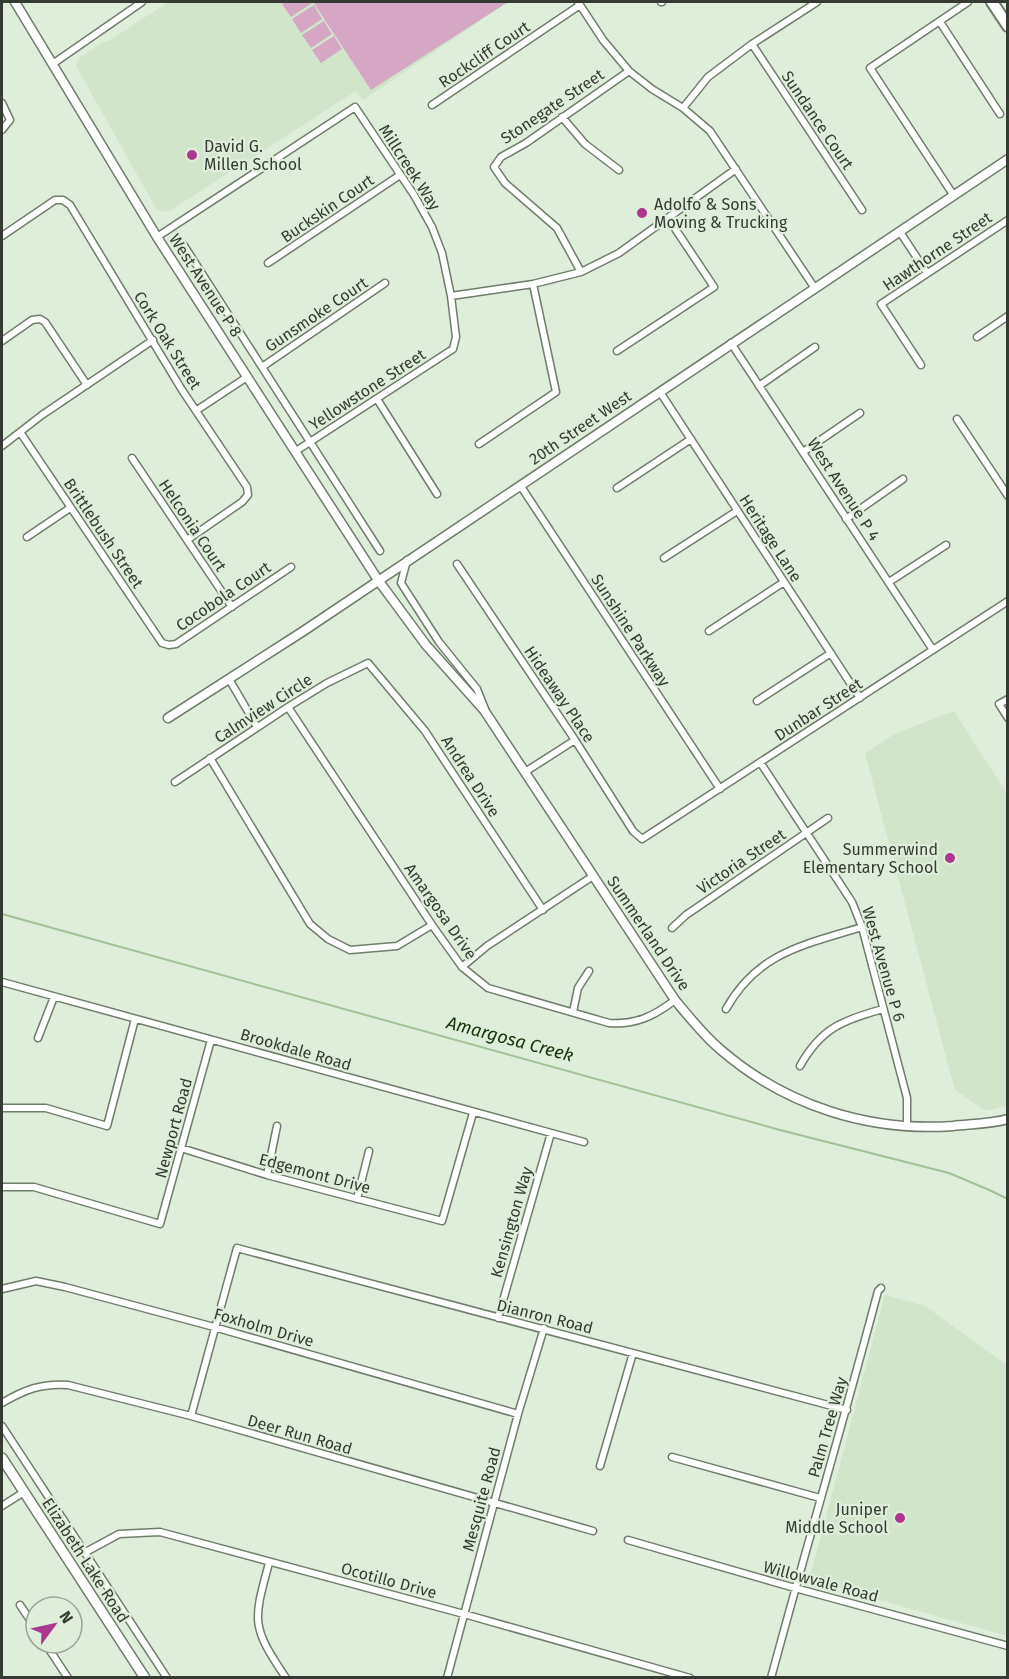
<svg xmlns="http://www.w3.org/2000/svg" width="1009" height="1679" font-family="'Fira Sans',sans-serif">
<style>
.built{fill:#d1e5cb}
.green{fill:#d5a7c5}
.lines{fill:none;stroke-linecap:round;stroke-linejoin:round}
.stream{stroke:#a0c197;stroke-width:2}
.minor-casing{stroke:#6f7d6b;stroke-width:9}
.tertiary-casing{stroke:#6f7d6b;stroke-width:11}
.secondary-casing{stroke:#6f7d6b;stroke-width:12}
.primary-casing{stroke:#6f7d6b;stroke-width:14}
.minor{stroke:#fff;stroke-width:6}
.tertiary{stroke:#fff;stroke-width:8}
.secondary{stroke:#fff;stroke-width:9}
.primary{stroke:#fff;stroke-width:10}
.poi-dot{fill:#ac378f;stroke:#deeeda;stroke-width:2}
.labels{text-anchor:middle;stroke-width:4.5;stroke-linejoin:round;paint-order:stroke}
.street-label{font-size:16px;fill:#353b33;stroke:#deeeda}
.poi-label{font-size:16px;fill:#353b33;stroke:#deeeda;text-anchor:start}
.water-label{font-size:18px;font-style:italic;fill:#143509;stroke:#deeeda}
</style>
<rect width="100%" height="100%" fill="#deeeda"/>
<path class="built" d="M168 2H508L363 100 356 91 168 212 157 210 76 66 80 57 103 42 109 41Z
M954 711 1007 794V1106L990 1110H984L957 1091 954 1087 865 753 896 733Z
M885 1295 925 1306 1007 1365V1636L809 1580Z"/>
<path class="green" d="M286 2H311L312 3 291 17 282 4Z
M313 2H508L371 90Z
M314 5 322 19 301 33 292 19Z
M324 21 332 34 311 48 302 35Z
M334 36 342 49 321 63 312 50Z"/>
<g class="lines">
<path class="stream" d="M2 914 780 1130 949 1173 987 1189 1008 1199"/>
<g class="minor-casing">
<path id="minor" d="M578 2 603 40 629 71 652 89 683 108 710 131 814 287
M661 2H662
M940 22 1000 114
M752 44 862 210
M54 63 142 2
M2 103 10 120 2 130
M432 105 580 5
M683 108 708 77 752 44 817 2
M562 117 585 144 619 170
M954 196 870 68 968 2
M900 232 927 273
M2 236 55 200H63L70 205 182 390 247 487 248 495 242 502 187 540
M157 237 355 107 414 195 432 227 442 253 451 296 456 337 453 349 296 451
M183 244 380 551
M268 263 400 175
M581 272 557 228 505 183 494 167 501 157 526 143 629 71
M451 296 533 284 581 272 619 253 736 169
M977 337 1008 316
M2 341 32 320 40 319 45 322 87 385
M731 343 933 650
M617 351 714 287 668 218
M921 365 881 304 1008 220
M262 367 385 283
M759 386 815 347
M660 392 860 698
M377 399 437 494
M197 410 247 377
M957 419 1008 496
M20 432 162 643 169 645 176 644 291 567
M479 444 556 392 533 284
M2 446 42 415 153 340
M803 452 860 413
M132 458 232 607
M520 485 720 789
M617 488 691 439
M846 519 903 479
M27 537 70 508
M664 558 737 511
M407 560 401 583 439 642 477 689 485 709
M457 564 575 740 633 831 642 839 1008 601
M889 582 946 545
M709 631 784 582
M229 679 257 727
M1008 699 999 704 1008 718
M757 701 831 653
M288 707 432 925 462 967 488 988 609 1023C636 1025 654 1016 675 1000
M210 758 310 924 328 939 350 950 397 946 432 925
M760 762 852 902 862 927 907 1098V1126
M525 772 575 740
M175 782 288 707 327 683 368 663 425 731 543 910
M672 928 686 915 828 818
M462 967 487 946 593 876
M2 982 584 1142
M726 1009C758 952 804 945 862 927
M573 1012 578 988 589 971
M38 1038 54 997
M800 1066C821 1028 843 1020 883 1009
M2 1108H46L107 1126 135 1019
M181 1148 267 1175 442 1221 473 1113
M267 1175 277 1126
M2 1187H34L160 1224 211 1040
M357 1199 369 1151
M2 1289 36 1281 65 1287 214 1327 518 1414
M498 1318 551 1133
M2 1403C24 1390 41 1383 68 1385L191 1416 593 1531
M191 1416 237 1248 847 1410
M2 1426 167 1678
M672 1457 820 1498
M600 1466 633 1353
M2 1506 24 1492
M628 1540 795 1588 1008 1646
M84 1553 119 1534 160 1532 464 1614 690 1678
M269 1563C253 1622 251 1626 286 1678
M20 1605 36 1629
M45 1643 68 1678
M447 1678 518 1414 544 1328
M771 1678C806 1548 844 1420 878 1291L881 1288"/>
</g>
<g class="tertiary-casing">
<path id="tertiary" d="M15 2 157 237 378 580 426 645 484 710 675 1000C690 1018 704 1036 721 1050 786 1106 869 1132 953 1126 971 1124 990 1124 1008 1119
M168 718 302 632 1008 159"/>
</g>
<g class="secondary-casing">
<path id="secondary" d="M2 1458 145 1678"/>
</g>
<g class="primary-casing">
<path id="primary" d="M992 2 1008 26"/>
</g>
<use href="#minor" class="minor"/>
<use href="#tertiary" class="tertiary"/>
<use href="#secondary" class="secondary"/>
<use href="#primary" class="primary"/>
</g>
<g class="poi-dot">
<circle cx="192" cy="155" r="6"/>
<circle cx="642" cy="213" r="6"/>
<circle cx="950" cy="858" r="6"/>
<circle cx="900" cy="1518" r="6"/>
</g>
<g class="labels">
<g class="street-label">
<text transform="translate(484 54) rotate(-34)" y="6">Rockcliff Court</text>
<text transform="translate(552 106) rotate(-34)" y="6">Stonegate Street</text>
<text transform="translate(818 120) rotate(56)" y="6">Sundance Court</text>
<text transform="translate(410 167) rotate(57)" y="6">Millcreek Way</text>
<text transform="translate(327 208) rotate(-34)" y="6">Buckskin Court</text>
<text transform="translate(937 251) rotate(-34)" y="6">Hawthorne Street</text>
<text transform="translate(206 285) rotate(57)" y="6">West Avenue P 8</text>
<text transform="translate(316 314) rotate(-34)" y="6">Gunsmoke Court</text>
<text transform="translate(168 340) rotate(58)" y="6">Cork Oak Street</text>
<text transform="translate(367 389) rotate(-33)" y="6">Yellowstone Street</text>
<text transform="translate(580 427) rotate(-34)" y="6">20th Street West</text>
<text transform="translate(844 489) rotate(57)" y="6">West Avenue P 4</text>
<text transform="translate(193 525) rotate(56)" y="6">Helconia Court</text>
<text transform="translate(104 533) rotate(56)" y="6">Brittlebush Street</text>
<text transform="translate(771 538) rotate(57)" y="6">Heritage Lane</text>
<text transform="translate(223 596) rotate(-34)" y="6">Cocobola Court</text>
<text transform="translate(631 630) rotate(57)" y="6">Sunshine Parkway</text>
<text transform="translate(560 694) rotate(56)" y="6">Hideaway Place</text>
<text transform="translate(263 708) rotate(-33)" y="6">Calmview Circle</text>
<text transform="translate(818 709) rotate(-33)" y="6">Dunbar Street</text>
<text transform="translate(471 776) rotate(57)" y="6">Andrea Drive</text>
<text transform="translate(741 861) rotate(-34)" y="6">Victoria Street</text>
<text transform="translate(441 911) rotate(55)" y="6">Amargosa Drive</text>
<text transform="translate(649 933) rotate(56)" y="6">Summerland Drive</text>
<text transform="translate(884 964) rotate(74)" y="6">West Avenue P 6</text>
<text transform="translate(296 1049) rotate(16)" y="6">Brookdale Road</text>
<text transform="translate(173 1128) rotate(-75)" y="6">Newport Road</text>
<text transform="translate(315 1173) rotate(15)" y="6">Edgemont Drive</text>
<text transform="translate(511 1222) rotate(-74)" y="6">Kensington Way</text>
<text transform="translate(545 1316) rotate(14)" y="6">Dianron Road</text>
<text transform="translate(264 1327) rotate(16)" y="6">Foxholm Drive</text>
<text transform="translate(827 1427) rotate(-74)" y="6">Palm Tree Way</text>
<text transform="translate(300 1434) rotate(16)" y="6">Deer Run Road</text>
<text transform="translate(481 1499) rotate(-75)" y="6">Mesquite Road</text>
<text transform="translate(86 1560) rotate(57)" y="6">Elizabeth Lake Road</text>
<text transform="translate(389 1580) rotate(15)" y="6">Ocotillo Drive</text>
<text transform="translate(821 1581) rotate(15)" y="6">Willowvale Road</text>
</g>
<g class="poi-label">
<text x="204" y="152">David G.<tspan x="204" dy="18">Millen School</tspan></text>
<text x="654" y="210">Adolfo &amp; Sons<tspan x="654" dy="18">Moving &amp; Trucking</tspan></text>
<text x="938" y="855" text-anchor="end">Summerwind<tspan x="938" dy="18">Elementary School</tspan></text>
<text x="888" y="1515" text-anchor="end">Juniper<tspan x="888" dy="18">Middle School</tspan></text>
</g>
<g class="water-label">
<text transform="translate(510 1039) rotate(15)" y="6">Amargosa Creek</text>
</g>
</g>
<rect width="1009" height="1679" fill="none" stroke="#353b33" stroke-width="6"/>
<g transform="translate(54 1625) rotate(57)"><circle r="28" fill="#deeeda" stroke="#9aa697" stroke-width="1.5"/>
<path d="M0-4.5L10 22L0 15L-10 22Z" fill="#ac378f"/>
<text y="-9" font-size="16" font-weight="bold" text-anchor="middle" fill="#353b33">N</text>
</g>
</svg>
